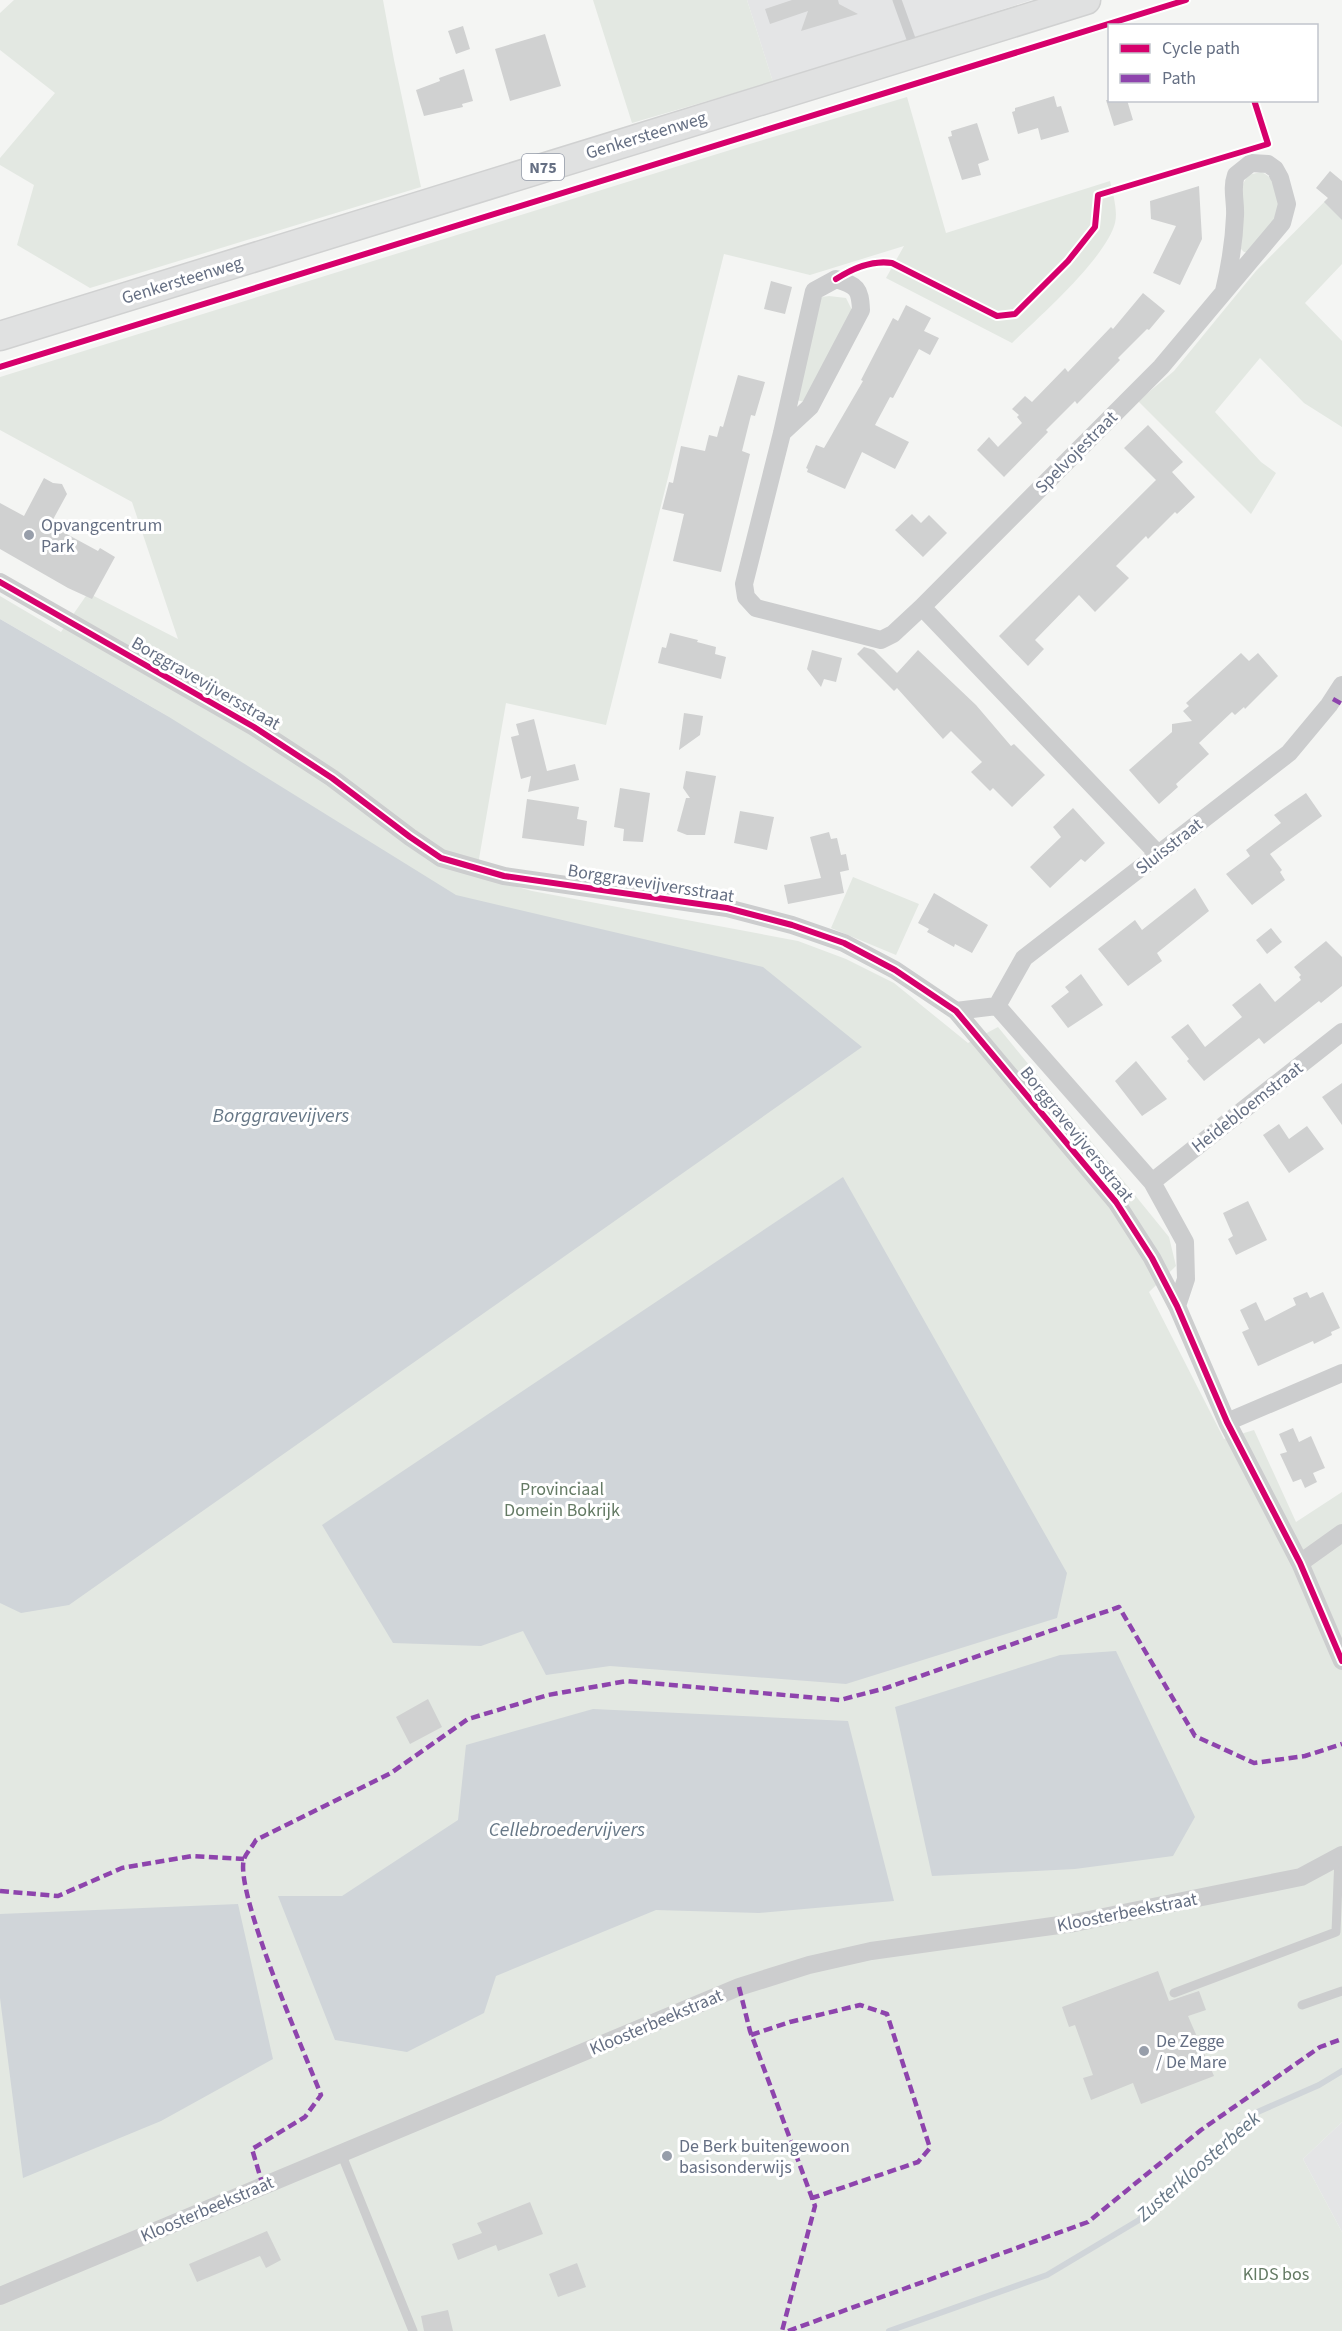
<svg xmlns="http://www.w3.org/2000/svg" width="1342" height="2331" font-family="'Source Sans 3',sans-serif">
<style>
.built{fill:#e4e5e6}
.green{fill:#e3e8e2}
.water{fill:#d0d5d9}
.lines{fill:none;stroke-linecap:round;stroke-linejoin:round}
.stream{stroke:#d0d5d9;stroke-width:6}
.building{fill:#d0d1d1}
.primary-casing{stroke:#d0d1d1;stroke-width:31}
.service{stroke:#cccdce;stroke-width:9}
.minor{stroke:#cccdce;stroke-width:18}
.primary{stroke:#e0e1e1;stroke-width:28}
.quiet{stroke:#8e44ad;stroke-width:4.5;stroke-dasharray:9 4.5;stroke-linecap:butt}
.cycleway-casing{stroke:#fff;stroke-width:10}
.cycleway{stroke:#d6006c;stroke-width:6}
.poi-dot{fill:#979eaa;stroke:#fff;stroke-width:2}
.labels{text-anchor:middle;stroke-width:6;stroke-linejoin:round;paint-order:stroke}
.shield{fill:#fff;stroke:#939aa8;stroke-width:1.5}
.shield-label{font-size:16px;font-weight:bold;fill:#656f83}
.street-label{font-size:18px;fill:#656f83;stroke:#fff}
.poi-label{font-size:18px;fill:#656f83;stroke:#fff;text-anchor:start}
.park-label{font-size:18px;fill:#647a64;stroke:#fff}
.water-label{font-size:20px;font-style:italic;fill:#667786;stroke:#fff}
</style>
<rect width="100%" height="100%" fill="#f4f5f3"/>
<path class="built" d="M747 0H1032L773 82Z
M1342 2122V2232L1303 2159Z"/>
<path class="green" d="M14 0H383L394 60 421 187 90 288 17 245 34 185 0 165V158L55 93 0 50V13Z
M593 0H747L773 82 632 123Z
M907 97 946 233 1110 181C1113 194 1118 211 1115 223 1106 258 1039 317 1012 343L886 278 904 246 810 275 724 254 606 725 506 703 476 876 532 891 798 941 846 959 894 983 968 1043 998 1027 1169 1237 1176 1266 1149 1292 1224 1439 1254 1430 1296 1522 1342 1492V2122L1303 2159 1342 2232V2331H0V622L169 717 0 619V596L61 632 88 593 178 639 132 502 0 430V377L743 146Z
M1261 172C1278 178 1285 206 1276 220 1268 231 1257 242 1247 252H1244L1241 249 1243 184 1248 175Z
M1342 184V264L1305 303 1342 341V427L1304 403 1260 358 1215 412 1261 462 1276 473 1251 514 1138 401 1174 371 1256 271Z
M829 296 846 298 852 310 805 402 796 400 818 302 822 297Z
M853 877 919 904 896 955 831 928Z"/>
<path class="water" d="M0 619 169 717 456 895 763 967 862 1047 69 1605 21 1613 0 1603Z
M843 1177 1067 1573 1057 1618 846 1684 610 1666 546 1675 523 1631 481 1646 393 1643 322 1525Z
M1116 1651 1195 1817 1173 1856 1075 1869 932 1876 895 1707 1060 1655Z
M593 1709 848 1721 894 1901 759 1913 656 1910 496 1976 484 2013 407 2052 335 2040 278 1896H342L458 1820 466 1745Z
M238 1904 273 2059 161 2121 23 2178 0 1998V1914Z"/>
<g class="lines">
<path class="stream" d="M889 2331 1047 2275 1139 2220 1253 2114 1319 2085 1342 2071"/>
</g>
<path class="building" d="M792 0H838L839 4 858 14 801 31 808 11 770 24 765 9Z
M463 26 470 49 456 54 448 31Z
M545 34 561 86 510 101 495 49Z
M464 69 473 101 462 104 463 107 424 116 416 90 440 81 439 78Z
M1054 96 1057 107 1061 106 1069 132 1041 140 1038 128 1018 134 1012 112 1015 111V108Z
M1106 100H1127L1133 120 1114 126Z
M977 123 989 160 978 164 981 175 962 180 948 137 952 136 951 131Z
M1330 171 1342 181V220L1324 202 1328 198 1316 188Z
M1199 186 1202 239 1180 285 1153 273 1176 226 1151 219 1150 201Z
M771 281 792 287 785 314 764 309Z
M1143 293 1165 311 1149 330 1147 329 1118 358 1120 360 1077 404 1075 401 1046 430 1048 432 1004 477 977 450 989 437 998 447 1022 423 1017 417 1019 415 1012 409 1025 396 1032 402 1065 368 1068 372 1111 327 1113 329Z
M906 305 931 318 924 331 939 338 930 355 919 349 893 398 890 397 875 425 909 442 895 469 862 452 845 489 807 472 808 469 806 468 816 445 824 448 863 381 861 380 893 318 898 321Z
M738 375 765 382 755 416 751 415 742 451 750 454 721 572 673 561 684 514 662 509 669 482 673 483 681 446 705 451 709 435 717 437 720 426 723 427Z
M1148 425 1183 462 1172 472 1195 497 1177 514 1175 512 1148 539 1146 536 1116 566 1129 578 1095 612 1079 595 1035 640 1044 649 1028 666 999 636 1156 480 1124 448Z
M44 478 53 483 62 484 67 494 50 525 98 551 100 548 115 557 92 599 68 588 0 549V503L24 516Z
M912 514 921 523 929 515 947 533 923 557 895 530Z
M670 633 698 640 697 642 716 647 715 654 726 657 721 679 658 663 662 647 666 648Z
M864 647 874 650 897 673 918 650 976 705 1011 746 1014 744 1045 775 1012 807 993 788 990 791 971 772 982 762 951 731 943 739 897 688 894 691 857 654Z
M812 650 842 658 836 682 824 679 821 687 807 669Z
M1241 653 1249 661 1258 653 1278 676 1245 709 1244 707 1235 715 1232 712 1199 743 1209 754 1176 784 1178 787 1159 804 1129 770 1172 732V724L1192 721 1183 711 1189 706 1186 703Z
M684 713 703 716 700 735 679 750Z
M534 719 547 771 575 764 579 780 528 792 531 776 521 779 511 737 519 735 516 724Z
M686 771 716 776 705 835H687L677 831 686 798H690L683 788Z
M620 788 650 793 643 842 623 841 624 829 614 827Z
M1306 793 1322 816 1270 854 1282 870 1280 872 1285 880 1252 905 1226 874 1250 856 1246 850 1281 823 1274 815Z
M527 799 579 807 577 819 587 821 584 846 522 838Z
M1073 808 1105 843 1085 862 1081 859 1050 888 1030 867 1061 837 1053 827Z
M740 811 774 817 767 850 734 843Z
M829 832 831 839 837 838 841 855 846 854 849 870 840 872 844 893 788 904 784 885 821 878 810 837Z
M1195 888 1209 911 1157 953 1162 961 1128 986 1098 949 1135 920 1142 930Z
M934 893 988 925 972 953 955 944 954 947 927 932 929 929 918 923Z
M1271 928 1282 942 1267 954 1256 940Z
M1326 941 1342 957V986L1321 1003 1319 1001 1264 1044 1259 1038 1204 1081 1187 1061 1189 1059 1171 1037 1188 1024 1205 1047 1242 1017 1232 1005 1260 983 1275 1002 1301 980 1299 977 1301 975 1294 967Z
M1081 974 1103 1005 1068 1028 1051 1006 1069 992 1065 987Z
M1136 1061 1167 1099 1142 1116 1115 1081Z
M1342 1083V1125L1322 1097Z
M1279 1124 1289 1139 1307 1126 1324 1149 1289 1173 1263 1135Z
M1248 1201 1267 1240 1236 1255 1228 1239 1233 1236 1223 1213Z
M1307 1292 1310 1298 1323 1292 1340 1328 1331 1332 1332 1335 1314 1344 1313 1341 1258 1366 1242 1332 1249 1329 1240 1310 1256 1302 1265 1321 1296 1305 1293 1298Z
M1293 1428 1299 1442 1311 1436 1325 1468 1313 1473 1317 1482 1305 1488 1301 1479 1293 1482 1280 1454 1287 1452 1279 1434Z
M428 1699 442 1727 410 1744 396 1717Z
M1158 1971 1169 2001 1199 1991 1206 2010 1188 2016 1214 2076 1141 2104 1133 2083 1091 2100 1083 2078 1093 2075 1075 2025 1069 2027 1062 2007Z
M530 2202 543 2234 498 2251 496 2245 458 2260 452 2244 482 2233 477 2223Z
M267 2231 281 2260 266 2268 260 2256 197 2282 189 2264Z
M577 2263 586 2287 558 2297 549 2274Z
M448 2310 453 2331H424L421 2316Z"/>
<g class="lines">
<g class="primary-casing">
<path id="primary" d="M0 336 1086 0"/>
</g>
<path class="service" d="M897 0 915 50
M1174 1993 1336 1932 1339 1857
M1302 2005 1342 1991
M341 2153 413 2331"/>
<path class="minor" d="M782 433 810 407 861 310C860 288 857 286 836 279L814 291 782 433 744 584 746 597 756 608 881 640 893 634 922 607 1161 367 1282 223 1287 204 1280 178 1275 169 1268 164 1251 163 1236 175C1231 189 1236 202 1235 216 1234 242 1230 266 1224 291
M0 582 254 727 332 778 410 837 441 858 504 876 727 908 792 925 844 943 895 970 956 1011 1116 1202 1152 1258 1177 1306 1227 1422 1300 1563 1342 1661
M922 607 1158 854
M997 1006 1024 958 1289 753 1329 705 1342 685
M956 1011 997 1006 1152 1182 1185 1242 1186 1279 1177 1306
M1152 1182 1342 1032
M1227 1422 1342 1373
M1300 1563 1342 1533
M0 2296 739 1987 809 1965 871 1951 1074 1923 1301 1877 1342 1855"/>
<use href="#primary" class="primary"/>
<path class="quiet" d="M1333 699 1342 704
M0 1891 58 1896 122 1868 192 1856 244 1859
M739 1987 750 2031 815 2206 782 2331
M751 2035 790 2022 860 2005 887 2014 930 2148 918 2162 812 2198
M263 2186 252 2149 305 2117 321 2095C306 2056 234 1892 244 1859 246 1853 253 1846 256 1840L391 1773 468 1719 548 1695 627 1681 840 1700 886 1688 1119 1607 1195 1736 1254 1763 1305 1756 1342 1744
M788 2331 1088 2222 1201 2130 1320 2047 1342 2039"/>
<g class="cycleway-casing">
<path id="cycleway" d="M836 279C853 268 871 260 892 263L997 316 1015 314 1068 261 1095 227 1098 195 1268 144 1254 100
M0 367 1186 0
M0 582 254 727 332 778 410 837 441 858 504 876 727 908 792 925 844 943 895 970 956 1011 1116 1202 1152 1258 1177 1306 1227 1422 1300 1563 1342 1661"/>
</g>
<use href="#cycleway" class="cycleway"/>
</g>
<g class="poi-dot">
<circle cx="29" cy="535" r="6"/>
<circle cx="1144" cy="2051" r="6"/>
<circle cx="667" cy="2156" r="6"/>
</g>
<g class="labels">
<rect class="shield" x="522" y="154" width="42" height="26" rx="4.5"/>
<g class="shield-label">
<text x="543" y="173">N75</text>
</g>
<g class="street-label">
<text transform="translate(646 135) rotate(-17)" y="6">Genkersteenweg</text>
<text transform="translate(182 280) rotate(-17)" y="6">Genkersteenweg</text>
<text transform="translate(1076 452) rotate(-45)" y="6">Spelvojestraat</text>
<text transform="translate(206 683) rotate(30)" y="6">Borggravevijversstraat</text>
<text transform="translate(1169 846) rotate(-38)" y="6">Sluisstraat</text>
<text transform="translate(651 883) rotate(9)" y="6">Borggravevijversstraat</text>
<text transform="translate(1247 1107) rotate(-38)" y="6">Heidebloemstraat</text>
<text transform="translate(1077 1134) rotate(51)" y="6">Borggravevijversstraat</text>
<text transform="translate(1127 1912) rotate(-11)" y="6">Kloosterbeekstraat</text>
<text transform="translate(656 2022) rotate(-23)" y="6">Kloosterbeekstraat</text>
<text transform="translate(207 2209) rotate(-23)" y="6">Kloosterbeekstraat</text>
</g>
<g class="poi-label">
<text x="41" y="531">Opvangcentrum<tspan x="41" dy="21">Park</tspan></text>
<text x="1156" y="2047">De Zegge<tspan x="1156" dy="21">/ De Mare</tspan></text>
<text x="679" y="2152">De Berk buitengewoon<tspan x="679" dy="21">basisonderwijs</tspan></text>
</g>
<g class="park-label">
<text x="562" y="1495">Provinciaal<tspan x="562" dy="21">Domein Bokrijk</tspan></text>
<text x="1276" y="2280">KIDS bos</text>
</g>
<g class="water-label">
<text x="281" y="1122">Borggravevijvers</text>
<text x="567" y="1836">Cellebroedervijvers</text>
<text transform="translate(1198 2166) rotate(-41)" y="7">Zusterkloosterbeek</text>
</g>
</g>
<rect x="1108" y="24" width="210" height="78" fill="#ffffff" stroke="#c1c5cd" stroke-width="1.5"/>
<rect x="1120" y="44" width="30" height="9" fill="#d6006c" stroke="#c1c5cd" stroke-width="1.5"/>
<text x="1162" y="54" font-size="18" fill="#656f83">Cycle path</text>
<rect x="1120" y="74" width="30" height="9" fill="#8e44ad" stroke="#c1c5cd" stroke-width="1.5"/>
<text x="1162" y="84" font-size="18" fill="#656f83">Path</text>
</svg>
